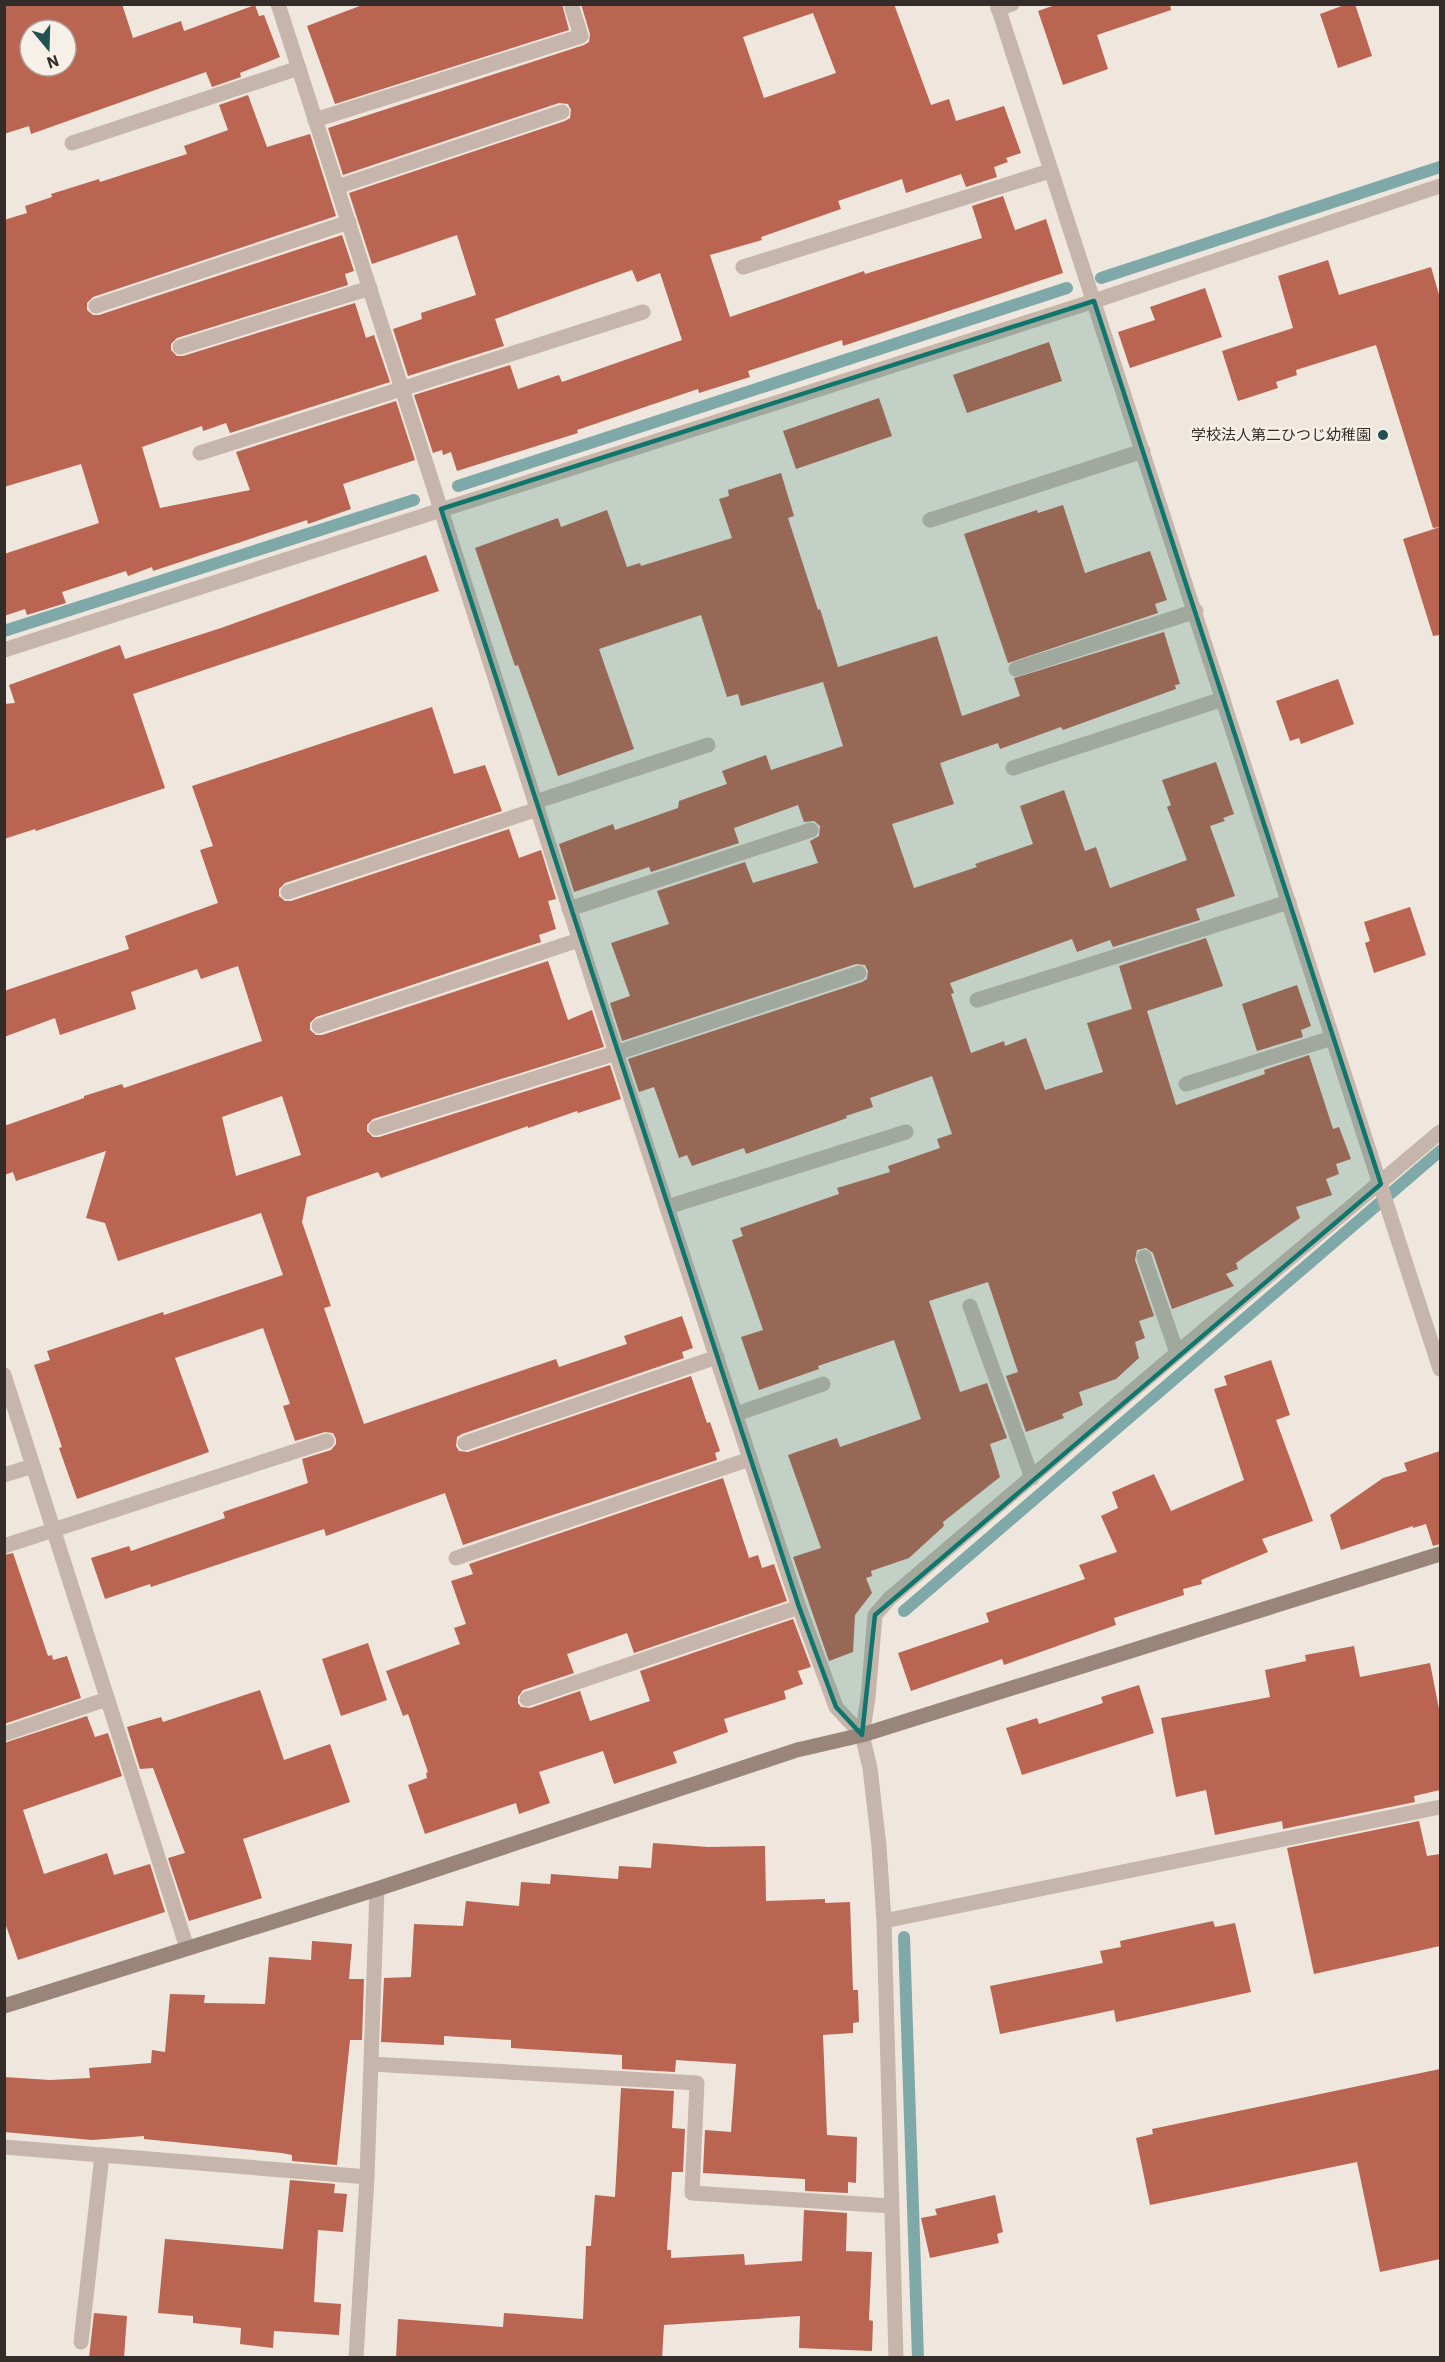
<svg xmlns="http://www.w3.org/2000/svg" width="1445" height="2362" font-family="'IBM Plex Sans','Noto Sans JP',sans-serif">
<style>
.lines{fill:none;stroke-linecap:round;stroke-linejoin:round}
.stream{stroke:#7fa9a9;stroke-width:12}
.building{fill:#b96551;fill-rule:evenodd}
.lane{stroke:#c6b5aa;stroke-width:15}
.street{stroke:#c6b5aa;stroke-width:15}
.secondary{stroke:#9a857b;stroke-width:15}
.marked{fill:#0f766e;fill-opacity:0.2;stroke:#0f766e;stroke-width:4.5;stroke-linejoin:round}
.poi-dot{fill:#225151;stroke:#f7f0e8;stroke-width:2}
.labels{text-anchor:middle;stroke-width:5;stroke-linejoin:round;paint-order:stroke}
.poi-label{font-size:15px;fill:#342c29;stroke:#f7f0e8;text-anchor:end}
</style>
<rect width="100%" height="100%" fill="#efe6dd"/>
<g class="lines">
<path class="stream" d="M1101 278 1440 167
M458 486 1067 288
M4 631 414 500
M904 1611 1440 1151
M904 1937 918 2358"/>
</g>
<path class="building" d="M4 4H122L133 38 181 21 184 31 255 5 259 16 264 15 280 57 240 73 241 77 212 87 206 72 31 134 29 126 4 134ZM30 30H66V66H30Z
M365 4H562L569 30 335 104 307 26Z
M581 4H894L931 105 949 99 956 121 1004 106 1021 153 1006 158 1008 162 994 167 997 177 966 187 961 174 906 193 902 179 838 201 841 209 761 237 762 240 710 255 730 317 864 271 865 274 982 238 972 206 1003 196 1015 230 1046 219 1063 273 843 346 842 340 748 371 750 377 699 393 698 389 577 430 578 433 457 471 451 452 443 455 442 450 433 453 414 395 510 365 518 389 559 375 562 382 682 340 660 273 637 282 632 270 495 319 504 346 408 376 393 329 422 319 421 313 476 295 457 235 372 264 349 193 565 121 570 118 571 110 568 104 559 103 343 175 328 128 584 45 589 42 590 34ZM813 13 836 73 764 98 743 37Z
M1058 4H1170L1171 10 1097 35 1108 69 1063 85 1038 11Z
M1347 4H1355L1372 56 1338 68 1320 14Z
M248 95 267 147 310 134 336 216 93 297 87 303V310L93 315H99L342 235 354 271 345 274 348 285 177 338 171 344V350L177 356H183L355 303 366 338 374 335 390 382 230 433 226 423 203 431 202 426 142 447 160 508 250 490 236 452 396 401 415 460 343 484 351 509 308 524 307 520 153 571 152 567 128 576 126 571 62 592 66 603 27 615 25 609 4 616V554L99 523 81 464 4 487V220L27 213 25 206 52 197 51 194 99 179 100 182 187 154 184 146 228 130 219 105Z
M1328 260 1339 295 1431 267 1440 298V527L1433 528 1376 345 1296 370 1297 375 1276 382 1278 388 1238 401 1222 351 1293 328 1278 276Z
M1205 288 1222 337 1130 368 1118 332 1155 320 1150 307Z
M1049 342 1062 381 967 413 953 375Z
M879 398 892 436 796 469 783 431Z
M781 473 794 516 788 518 818 610 820 609 838 667 937 636 962 716 1020 696 1014 678 1164 632 1180 684 1175 685 1176 689 1063 730 1061 727 1000 749 998 743 940 763 954 804 892 824 914 888 977 867 975 864 1033 844 1020 806 1064 790 1085 851 1096 847 1110 888 1187 860 1167 807 1171 805 1162 780 1216 762 1234 814 1223 818 1225 821 1210 826 1235 896 1196 909 1200 920 1113 947 1110 940 1077 952 1072 939 950 983 954 993 951 994 971 1053 1004 1041 1005 1046 1026 1038 1045 1090 1103 1072 1087 1023 1132 1009 1119 966 1206 938 1223 986 1147 1011 1176 1105 1265 1074 1264 1070 1309 1055 1333 1129 1339 1127 1351 1159 1336 1164 1339 1174 1326 1179 1332 1195 1296 1207 1300 1218 1236 1263 1238 1269 1226 1274 1234 1286 1172 1309 1153 1253 1146 1248 1137 1250 1135 1260 1154 1316 1139 1321 1145 1338 1135 1342 1139 1358 1116 1379 1079 1392 1083 1405 1062 1414 1064 1418 1026 1432 1006 1376 1018 1372 988 1282 929 1301 960 1392 987 1383 1007 1438 990 1444 1000 1477 943 1522 944 1526 909 1558 871 1571 872 1576 866 1578 872 1593 855 1615 853 1652 829 1661 793 1557 821 1548 788 1455 837 1438 840 1447 921 1419 894 1340 818 1366 819 1369 759 1390 741 1337 763 1330 732 1240 743 1236 740 1228 839 1194 837 1188 890 1172 888 1166 940 1148 937 1139 952 1134 932 1076 870 1098 873 1107 846 1116 847 1118 746 1154 744 1148 692 1166 687 1155 679 1158 654 1087 639 1092 628 1059 862 982 867 979 868 971 865 965 856 964 622 1041 610 1003 630 996 611 943 669 924 657 891 745 862 753 883 818 863 810 841 819 836 820 826 814 821 804 822 798 805 734 828 739 843 651 872 649 867 574 892 559 844 613 824 615 830 678 808 679 801 727 784 722 771 766 755 771 770 843 746 823 682 741 706 738 694 727 697 701 615 599 649 634 749 558 776 518 665 515 666 475 548 558 518 561 527 607 510 627 567 640 563 641 566 732 538 719 499 729 496 728 490Z
M1063 505 1085 573 1150 551 1167 600 1155 604 1158 613 1008 663 964 534 1037 510 1038 513Z
M1440 527V635L1433 636 1403 539Z
M426 555 439 591 133 694 165 788 36 831 35 829 4 839V704L15 703 9 685 120 645 125 659 221 628Z
M1338 679 1354 724 1301 744 1299 738 1290 741 1276 701Z
M432 707 454 774 485 765 502 811 285 883 279 889V896L285 901H291L509 829 519 858 541 850 556 899 548 901 556 929 539 935 541 942 316 1017 310 1023V1030L316 1035H322L548 961 568 1020 592 1010 604 1047 373 1119 367 1125V1131L373 1137H379L610 1065 621 1099 578 1113 577 1111 528 1128V1126L381 1178 378 1172 307 1197 302 1222 331 1306 324 1308 364 1424 556 1359 559 1367 627 1344 624 1336 682 1316 693 1348 682 1352 684 1358 462 1434 457 1437 456 1446 459 1451 468 1452 691 1376 707 1423 710 1422 720 1451 715 1453 717 1460 463 1545 445 1493 326 1536 324 1529 151 1587 150 1584 105 1599 91 1558 129 1546 131 1551 225 1518 223 1512 308 1483 302 1459 331 1450 336 1444V1439L333 1433 325 1432 295 1441 283 1406 290 1404 263 1328 175 1358 209 1452 77 1499 59 1448 62 1447 34 1365 50 1360 47 1351 163 1312 164 1315 283 1275 261 1213 118 1261 105 1223 86 1218 106 1151 16 1181 13 1172 4 1175V1126L84 1098V1096L122 1084 124 1088 262 1041 238 966 201 979 197 969 131 992 136 1009 60 1035 55 1018 4 1037V991L129 949 125 936 218 903 200 850 213 846 192 786ZM282 1096 301 1155 236 1176 222 1117Z
M1410 907 1426 955 1374 973 1365 943 1370 941 1364 922Z
M1297 985 1311 1026 1301 1030 1303 1037 1257 1051 1242 1004Z
M1271 1360 1290 1415 1276 1420 1313 1521 1262 1539 1268 1552 1201 1580 1202 1584 1183 1589 1184 1595 1114 1618 1116 1625 1004 1665 1002 1659 911 1691 898 1653 989 1622 986 1613 1085 1579 1079 1565 1117 1552 1101 1516 1118 1508 1112 1492 1154 1474 1171 1511 1244 1480 1214 1389 1227 1385 1224 1376Z
M1440 1451V1544L1433 1546 1426 1524 1413 1528V1526L1341 1550 1330 1515 1383 1478 1407 1471 1404 1463Z
M723 1478 749 1558 758 1555 762 1568 774 1564 787 1601 634 1653 627 1633 567 1654 574 1673 523 1690 518 1697V1703L521 1707 530 1708 580 1691 590 1721 650 1701 640 1671 793 1619 811 1667 798 1671 803 1684 784 1691 786 1699 724 1719 728 1732 673 1752 677 1763 614 1784 603 1751 539 1772 550 1803 519 1814 516 1803 425 1834 408 1785 427 1778 426 1773 428 1772 408 1714 403 1716 386 1671 460 1644 454 1628 466 1624 451 1581 473 1574 469 1564Z
M13 1553 48 1656 52 1655 53 1660 67 1656 81 1698 4 1724V1555Z
M368 1643 387 1700 341 1716 322 1659Z
M1354 1646 1360 1677 1430 1663 1440 1714V1790L1414 1796 1415 1802 1283 1829 1282 1821 1215 1835 1206 1790 1176 1797 1161 1718 1270 1697 1265 1670 1306 1661 1305 1655Z
M1139 1685 1154 1733 1022 1775 1006 1728 1037 1718 1039 1724 1103 1703 1101 1697Z
M260 1690 284 1760 330 1744 350 1802 243 1839 262 1898 189 1921 168 1858 185 1853 153 1768 140 1769 127 1727 161 1717 163 1722Z
M87 1716 95 1737 108 1733 122 1776 23 1810 44 1874 107 1853 114 1875 150 1864 165 1912 18 1960 4 1920V1743Z
M1419 1821 1427 1856 1440 1854V1946L1314 1974 1287 1848Z
M653 1843 708 1847 765 1846 766 1901 825 1899V1903L850 1902 853 1990H858L859 2022 853 2023V2033L823 2035 827 2135 857 2137 856 2183 848 2182V2193L805 2191V2179L703 2173 705 2130 731 2132 736 2064 676 2060 675 2072 622 2069V2055L511 2048V2040L444 2036V2045L381 2042 384 1978 411 1977 414 1924 463 1926 466 1901 519 1906 521 1882 550 1884 551 1874 618 1879 619 1866 651 1868Z
M1213 1921 1215 1927 1235 1923 1251 1992 1116 2022 1114 2010 1000 2034 990 1986 1103 1963 1100 1951 1121 1947 1120 1941Z
M312 1941 352 1944 349 1979H364L362 2040H350L337 2165 292 2161V2155L282 2153 144 2139V2136L92 2140 4 2132V2077L50 2080 90 2078 89 2068 151 2063 152 2050 165 2052 170 1994 205 1995 204 2003 265 2004 269 1957 311 1960Z
M1440 2069V2259L1380 2272 1357 2162 1150 2205 1136 2138 1153 2134 1152 2129Z
M621 2088 674 2091 672 2128 685 2129 683 2172H672L667 2250H671V2258L744 2254 745 2265 802 2261 804 2210 847 2213 846 2251 872 2252 869 2320 873 2321 872 2351 799 2348 800 2316 664 2325 662 2358H396L398 2319 503 2327 504 2313 583 2319 586 2246H591L595 2195 615 2197Z
M290 2180 335 2184 334 2193 347 2194 343 2232 318 2230 314 2302 341 2304 339 2335 274 2331 273 2348 240 2344 241 2328 193 2323V2316L158 2313 165 2239 283 2249Z
M995 2195 1003 2232 997 2234 999 2243 930 2258 921 2218 937 2215 935 2209Z
M94 2313 127 2316 124 2358H89Z"/>
<g class="lines">
<path class="lane" d="M998 9 1012 4
M315 120 581 36 571 4
M72 143 299 68
M337 187 562 112
M743 267 1050 171
M96 306 349 222
M180 347 370 288
M200 453 643 312
M930 520 1143 451
M1016 669 1196 611
M1013 768 1223 699
M535 802 708 745
M288 892 538 809
M569 909 811 830
M977 1000 1289 902
M319 1026 579 940
M1186 1084 1332 1038
M376 1128 616 1053 859 973
M667 1207 906 1132
M1144 1257 1177 1353
M970 1306 1032 1478
M736 1414 823 1384
M465 1443 717 1357
M4 1475 33 1466
M4 1546 327 1441
M456 1558 750 1459
M527 1699 799 1607
M4 1734 107 1699
M81 2342 102 2155"/>
<path class="street" d="M278 4 616 1053 799 1607 836 1707 862 1735 870 1768 879 1846 884 1921 896 2358
M997 4 1440 1369
M4 650 1094 301 1440 186
M4 1375 187 1948
M862 1735 868 1698 875 1615 890 1598 1177 1353 1440 1132
M884 1921 1440 1807
M371 2064 697 2083 692 2193 891 2206
M4 2147 367 2177
M356 2358 367 2177 377 1889"/>
<path class="secondary" d="M4 2006 377 1889 797 1750 862 1735 1440 1554"/>
</g>
<path class="marked" d="M1094 301 1381 1184 875 1615 862 1735 836 1707 799 1607 441 509Z"/>
<circle class="poi-dot" cx="1383" cy="435" r="6"/>
<g class="labels">
<g class="poi-label">
<text x="1371" y="440">学校法人第二ひつじ幼稚園</text>
</g>
</g>
<rect width="1445" height="2362" fill="none" stroke="#342c29" stroke-width="12"/>
<g transform="translate(48 48) rotate(161)"><circle r="28" fill="#f7f0e8" stroke="#a9a29c" stroke-width="1.5"/>
<path d="M0-4.5L10 22L0 15L-10 22Z" fill="#225151"/>
<text y="-9" font-size="16" font-weight="bold" text-anchor="middle" fill="#342c29">N</text>
</g>
</svg>
